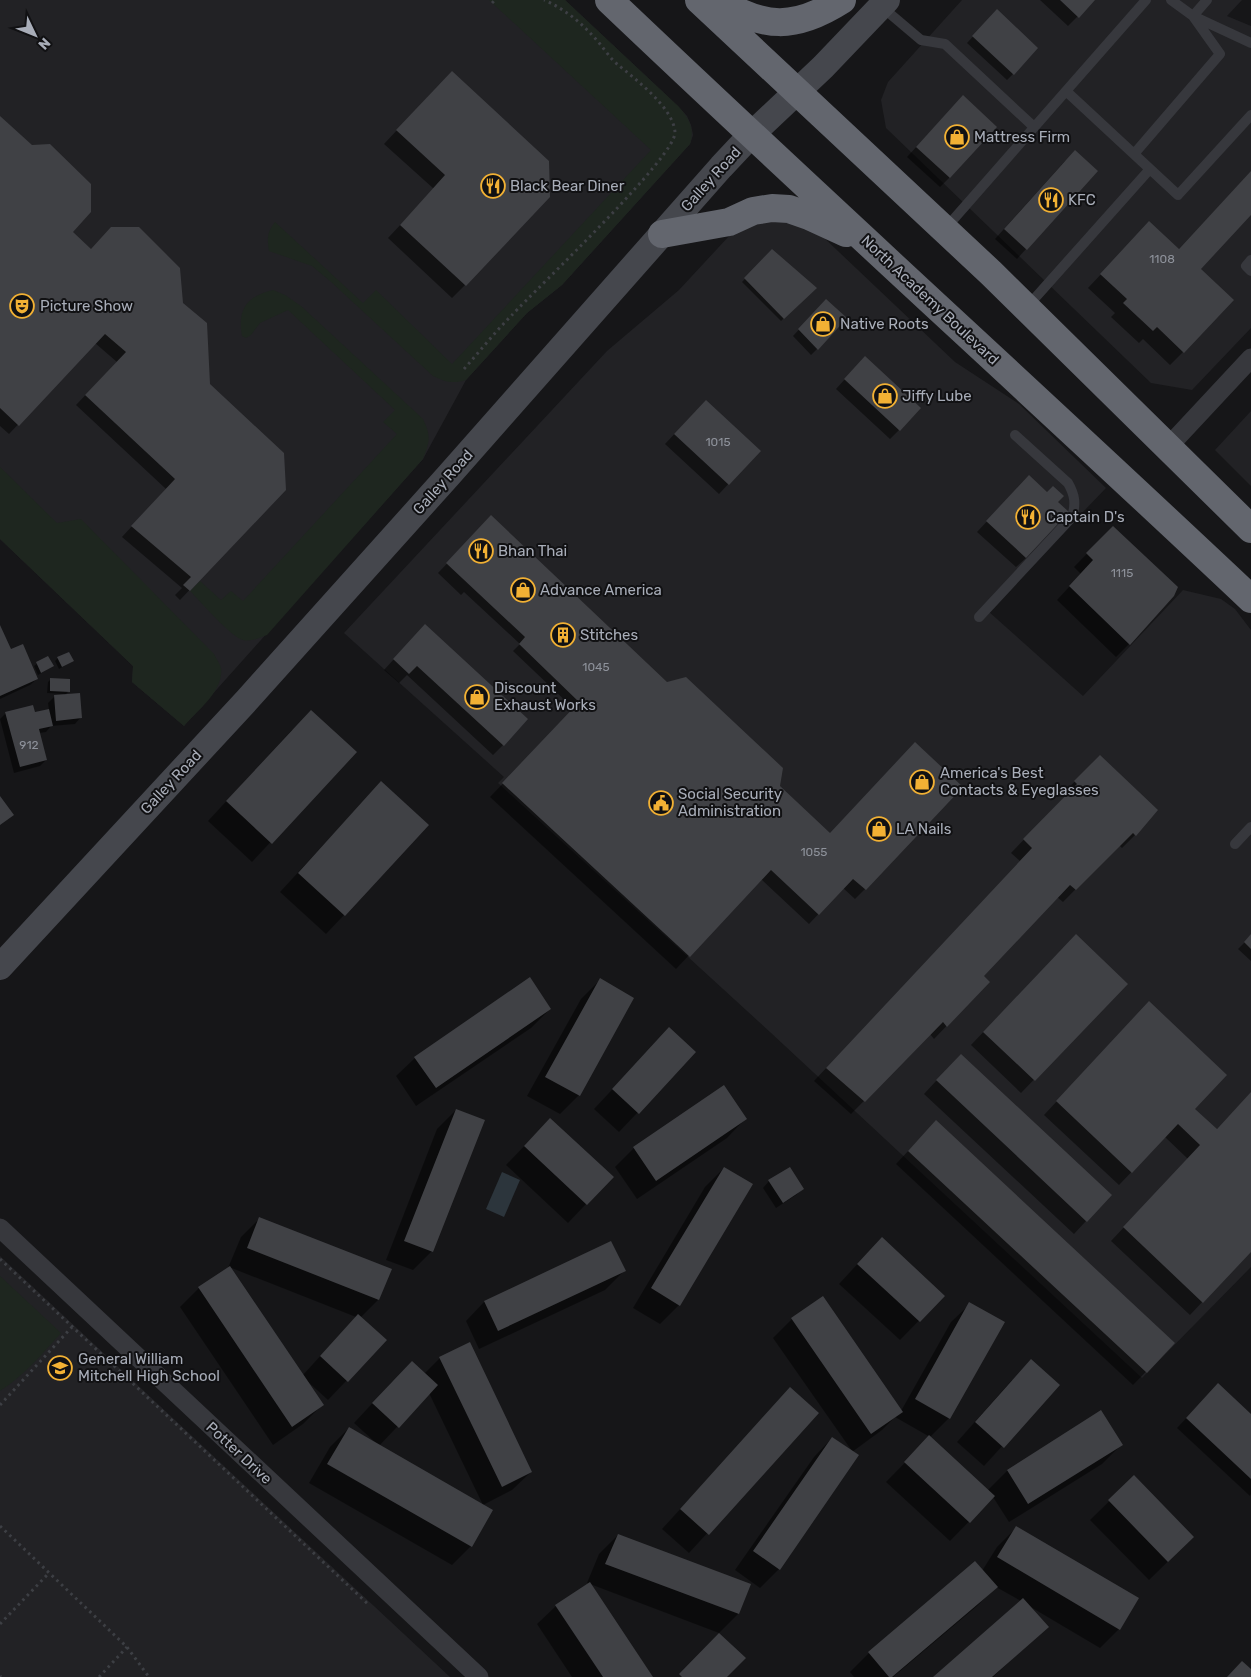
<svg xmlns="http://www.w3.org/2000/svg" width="1251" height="1677" font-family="Rubik,sans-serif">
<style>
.built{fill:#222225}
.green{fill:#1e261f}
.water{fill:#2c353c}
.shadow{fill:#0007;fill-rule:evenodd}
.building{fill:#404145}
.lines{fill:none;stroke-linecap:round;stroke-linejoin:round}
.path{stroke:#3d3f44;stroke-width:3;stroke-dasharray:2.5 4;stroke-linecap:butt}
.lane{stroke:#37383d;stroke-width:10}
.street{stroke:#37383d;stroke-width:19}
.secondary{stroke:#45474d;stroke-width:26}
.highway{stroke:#63666e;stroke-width:28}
.labels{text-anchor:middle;stroke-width:4;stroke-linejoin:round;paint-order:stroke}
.number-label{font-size:12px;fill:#8e929b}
.poi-label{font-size:15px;fill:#a8adb8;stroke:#111113;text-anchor:start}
.street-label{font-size:15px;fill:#a8adb8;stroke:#111113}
</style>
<rect width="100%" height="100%" fill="#161618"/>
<path class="built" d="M0 0H565L678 106 687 116 691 125 693 135 690 144 562 285 527 313 466 380 423 459 184 726 132 682 133 666 0 539Z
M962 0H1242L1227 16 1251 26V328L1192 390 1151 383 886 128 881 100 888 82Z
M784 217 820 234 955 362 1019 404 1106 488 988 611 1083 696 1183 590 1221 599 1235 609 1251 630V1267L1142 1378 770 1032 498 783 504 777 344 633 607 351 679 290 730 235 747 225Z
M1251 411V486L1215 450Z
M0 1256 239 1480 450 1677H0Z"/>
<path class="green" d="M489 0H565L678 106C689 118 695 128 690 144L562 285 527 313 466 380C453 384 445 382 433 376L330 281 312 266 269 251C267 239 267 232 275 222L363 303 376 290 452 364 651 150Z
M273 290 285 295 301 306 423 419C431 436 430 441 423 459L267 635C259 638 251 642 243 640 231 637 201 602 190 591L200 581 221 600 231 591 243 601 397 434 383 422 395 410 288 310 260 323 251 335 246 338 242 336C237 309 247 296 273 290Z
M0 467 57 523 81 519 214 654C216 658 220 664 221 668 224 691 197 711 184 726L132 682 133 666 0 539Z
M0 1276 61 1333C42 1354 24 1376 0 1391Z"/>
<path class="water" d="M502 1172 520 1180 504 1217 486 1209Z"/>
<path class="shadow" d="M1040 0H1094L1068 26Z
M991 17 1013 74 1007 80 967 43Z
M439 85 465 285 452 298 388 238 434 189 384 144Z
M953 107 950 177 940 187 907 157Z
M0 117 71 233 91 251 182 303 209 384 285 489 180 600 175 595 182 588 122 537 166 489 76 405 117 362 95 343 9 434 0 426Z
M1065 161 1026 249 1017 259 995 239Z
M1251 172V214L1199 269 1183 352 1170 365 1143 339 1139 343 1111 317 1115 313 1088 288 1137 236 1178 250Z
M772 251 815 288 781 321 742 282Z
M820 307 817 349 811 355 793 336Z
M855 368 899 430 890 439 836 389Z
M696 411 759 451 719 494 665 444Z
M1020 486 1047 493 1056 502 1026 558 1016 567 977 532Z
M482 527 667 684 829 834 893 861 855 899 843 888 809 924 761 879 676 969 490 797 574 709 513 651 520 644 464 592 461 595 438 573Z
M1113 527 1129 644 1116 657 1057 600 1081 574 1074 567Z
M0 628 10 651 37 679 30 685 0 699Z
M415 636 503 745 493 755 407 675 399 683 384 670Z
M48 657 53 666 38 675 34 666Z
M58 658 73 661 59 669 55 661Z
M51 679 69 691 65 695 81 717 75 724 51 726 46 732 39 733 46 760 40 766 14 773 0 719 6 713 34 714 49 710 48 703 54 697 64 696V694L47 693 48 682Z
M292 730 355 752 252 862 208 821Z
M1100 757 1135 835 1122 848 1119 845 1063 902 1057 897 982 976 989 982 934 1039 930 1034 851 1114 814 1081 1020 861 1011 853 1065 797 1062 794Z
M363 802 344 915 326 934 280 892Z
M1251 936V961L1238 949Z
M1063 948 1126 984 1021 1093 971 1045Z
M600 980 579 1095 560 1114 527 1096 581 999Z
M550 1009 531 1028 416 1106 396 1076 415 1058Z
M1136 1016 1194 1109 1216 1130 1251 1093V1250L1190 1315 1111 1241 1188 1159 1165 1137 1119 1185 1044 1115Z
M651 1048 695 1052 619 1132 594 1109Z
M948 1068 1086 1221 1074 1234 924 1094Z
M456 1110 432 1251 413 1270 386 1260 437 1129Z
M550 1119 586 1204 568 1223 506 1165Z
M745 1119 727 1138 637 1199 615 1167 634 1148Z
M923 1135 1174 1343 1133 1385 896 1164Z
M724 1168 679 1305 660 1324 633 1308 705 1187Z
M769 1181 802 1189 796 1195 776 1208 763 1188Z
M260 1218 378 1300 361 1317 385 1340 328 1400 306 1380 322 1405 303 1424 273 1445 180 1307 199 1288 228 1268 241 1237ZM229 1267 356 1317 302 1376Z
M863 1258 943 1296 900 1340 839 1284Z
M624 1271 605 1290 479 1349 466 1321 484 1302Z
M970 1304 949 1418 930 1437 987 1491 1007 1471 1121 1445 1102 1464 1009 1522 993 1497 950 1541 886 1482 930 1437 895 1417 882 1430 852 1452 779 1569 760 1588 735 1570 814 1457 832 1438 852 1451 773 1338 792 1319 901 1411 951 1322Z
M440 1358 531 1472 512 1490 483 1505 429 1393 379 1446 471 1546 452 1565 309 1483 330 1447 349 1428 375 1442 354 1423 393 1381 424 1374Z
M1012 1380 1058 1385 984 1466 957 1442Z
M790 1389 817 1413 689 1553 662 1529Z
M1208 1395 1251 1416V1494L1250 1496 1177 1428Z
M1134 1477 1193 1537 1149 1580 1090 1520Z
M1016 1528 1119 1629 1100 1648 1029 1606 1047 1627 993 1677H935L1021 1601 996 1587 977 1606 893 1677H854L850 1672 869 1653 982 1571 997 1547Z
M618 1535 749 1585 738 1614 719 1633 590 1584 651 1677H572L537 1624 556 1606 589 1584 587 1583 599 1554Z"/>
<path class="building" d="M1060 0H1095L1079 18Z
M997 9 1038 48 1014 75 972 36Z
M452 71 549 161 550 197 466 286 400 225 445 175 396 130Z
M963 95 997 127 950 178 916 147Z
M0 116 32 145 50 144 91 184V212L73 232 91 249 111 227H139L180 268 183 303 207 323 210 384 284 453 286 490 190 591 183 585 191 577 131 526 175 479 85 395 126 352 105 334 19 426 0 408Z
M1075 150 1098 171 1027 250 1004 229Z
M1251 171V215L1201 269 1234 300 1184 353 1157 327 1153 331 1123 303 1127 299 1100 274 1149 221 1179 249Z
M772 249 817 288 784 319 744 278Z
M826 299 847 318 818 350 798 329Z
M865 356 921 408 900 431 844 379Z
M706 400 761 451 729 485 674 434Z
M1029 475 1047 492 1053 486 1064 496 1058 502 1069 512 1026 558 986 521Z
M491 515 667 682 686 677 783 768 780 786 830 833 915 742 963 787 866 890 853 879 819 915 771 870 690 957 502 783 579 702 519 644 525 637 446 563Z
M1113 526 1178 587 1174 596 1130 645 1069 586 1093 560 1086 553Z
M425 624 528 719 504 746 417 666 409 674 393 659Z
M0 625 11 649 23 644 38 679 0 696Z
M69 652 74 661 62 667 57 657Z
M48 656 54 666 41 673 36 662Z
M50 678 70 679V692L50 691Z
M80 693 82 718 56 721 54 695Z
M33 705 35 712 49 709 53 726 39 729 47 760 20 767 5 712Z
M311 710 357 752 272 844 226 801Z
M1100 755 1158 810 1136 836 1133 833 1076 890 1070 885 984 976 990 982 947 1027 943 1022 865 1102 826 1068 1032 848 1023 839 1077 784 1074 781Z
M381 781 429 825 345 916 298 873Z
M0 796 14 815 0 825Z
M1076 934 1128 984 1035 1081 983 1032Z
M1251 934V949L1244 942Z
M530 977 551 1009 436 1088 414 1057Z
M600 978 634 998 580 1096 545 1077Z
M1149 1001 1227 1075 1195 1109 1217 1129 1251 1092V1252L1203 1303 1123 1227 1200 1145 1178 1124 1132 1173 1056 1101Z
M669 1027 696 1052 639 1114 612 1089Z
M961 1054 1112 1195 1087 1222 936 1080Z
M724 1085 747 1119 656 1181 633 1147Z
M456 1109 485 1120 433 1252 404 1241Z
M550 1118 614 1177 587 1205 524 1146Z
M936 1120 1175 1343 1147 1373 908 1151Z
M724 1167 753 1184 680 1306 651 1288Z
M790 1167 804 1189 783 1203 768 1180Z
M259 1217 392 1269 379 1300 247 1248Z
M882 1237 945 1296 920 1322 857 1264Z
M611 1241 626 1271 498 1331 484 1301Z
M230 1266 324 1405 292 1427 198 1287Z
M823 1296 903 1412 871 1434 791 1318Z
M969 1302 1005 1322 950 1419 915 1399Z
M358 1314 387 1340 348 1382 320 1356Z
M470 1342 532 1472 502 1487 439 1357Z
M1031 1359 1060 1385 1004 1448 975 1422Z
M412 1361 438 1385 399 1428 372 1403Z
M1218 1383 1251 1414V1479L1186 1418Z
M790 1387 819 1413 709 1535 680 1509Z
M1101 1410 1123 1445 1028 1504 1007 1470Z
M349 1427 493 1510 472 1547 327 1464Z
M929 1435 995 1496 970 1523 904 1462Z
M832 1437 859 1455 780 1570 753 1551Z
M1134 1475 1194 1537 1168 1562 1108 1500Z
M1016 1526 1139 1598 1120 1630 997 1557Z
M618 1534 751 1584 739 1614 605 1564Z
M975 1561 998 1587 892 1677H889L868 1652Z
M590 1582 653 1677H603L555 1605Z
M1023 1598 1049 1627 992 1677H933Z
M719 1633 746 1658 727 1677H682L679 1674Z
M1242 1661 1251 1669V1677H1227Z"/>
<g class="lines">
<path class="path" d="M492 3 495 0
M464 369C480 351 495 332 512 315 536 289 677 156 675 132 673 107 635 79 617 64 610 58 605 50 600 44 584 25 567 10 544 0
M0 1259 369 1605
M0 1405 72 1327
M0 1526 127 1647 149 1677
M0 1624 49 1573
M0 1676 1 1677
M99 1677 127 1647"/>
<path class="lane" d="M1171 0 1193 16 1251 43
M882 7 921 40 945 44 1034 127
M1134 154 1220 54 1193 16 1207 0
M1150 169 1178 195 1251 115
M945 229 1066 91
M1251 260 1246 266 1251 271
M1027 307 1150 169 1066 91 1146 0
M979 617 1072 517C1076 504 1075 495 1068 483L1015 435
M1235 844 1251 827"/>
<path class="street" d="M1168 447 1251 358
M0 1228 479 1677"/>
<path class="secondary" d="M0 967 247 700 449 475 721 167 751 135 823 67 887 0"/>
<path class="highway" d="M609 0C821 202 1038 398 1251 599
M699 0 991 273 1251 529
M717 0C764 29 795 30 842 0
M662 234 729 222 753 211 772 208 789 209 809 216 846 233"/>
</g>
<defs>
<g id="shop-ring" transform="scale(1.25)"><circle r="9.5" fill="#111113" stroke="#f2b134" stroke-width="1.5"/><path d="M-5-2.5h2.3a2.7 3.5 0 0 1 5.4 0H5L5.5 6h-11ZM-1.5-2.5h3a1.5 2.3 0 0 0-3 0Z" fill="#f2b134"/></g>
<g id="restaurant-ring" transform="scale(1.25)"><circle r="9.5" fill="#111113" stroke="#f2b134" stroke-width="1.5"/><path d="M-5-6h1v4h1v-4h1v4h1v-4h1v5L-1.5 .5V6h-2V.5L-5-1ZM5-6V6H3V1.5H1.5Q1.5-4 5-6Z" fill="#f2b134"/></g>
<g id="theatre-ring" transform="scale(1.25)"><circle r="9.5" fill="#111113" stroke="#f2b134" stroke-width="1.5"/><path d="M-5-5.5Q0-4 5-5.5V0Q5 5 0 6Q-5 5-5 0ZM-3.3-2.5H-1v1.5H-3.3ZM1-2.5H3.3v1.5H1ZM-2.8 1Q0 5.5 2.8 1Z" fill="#f2b134"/></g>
<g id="building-ring" transform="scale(1.25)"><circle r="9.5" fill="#111113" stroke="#f2b134" stroke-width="1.5"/><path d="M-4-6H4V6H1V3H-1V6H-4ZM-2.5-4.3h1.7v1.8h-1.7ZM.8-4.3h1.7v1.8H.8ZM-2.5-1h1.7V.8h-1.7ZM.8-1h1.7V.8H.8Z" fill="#f2b134"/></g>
<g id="civic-ring" transform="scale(1.25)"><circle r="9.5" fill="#111113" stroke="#f2b134" stroke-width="1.5"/><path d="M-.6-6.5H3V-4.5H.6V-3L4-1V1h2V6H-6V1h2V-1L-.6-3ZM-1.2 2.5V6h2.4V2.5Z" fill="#f2b134"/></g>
<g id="school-ring" transform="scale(1.25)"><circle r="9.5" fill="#111113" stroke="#f2b134" stroke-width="1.5"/><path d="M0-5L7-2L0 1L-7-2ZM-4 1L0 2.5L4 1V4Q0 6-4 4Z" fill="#f2b134"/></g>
</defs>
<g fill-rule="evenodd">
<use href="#shop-ring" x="957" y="137"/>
<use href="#restaurant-ring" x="493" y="186"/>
<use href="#restaurant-ring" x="1051" y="200"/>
<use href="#theatre-ring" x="22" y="306"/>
<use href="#shop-ring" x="823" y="324"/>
<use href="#shop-ring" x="885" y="396"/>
<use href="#restaurant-ring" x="1028" y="517"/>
<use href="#restaurant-ring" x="481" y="551"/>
<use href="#shop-ring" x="523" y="590"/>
<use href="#building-ring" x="563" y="635"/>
<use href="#shop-ring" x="477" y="697"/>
<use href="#shop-ring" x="922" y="782"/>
<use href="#civic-ring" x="661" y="803"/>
<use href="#shop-ring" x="879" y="829"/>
<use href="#school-ring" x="60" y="1368"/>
</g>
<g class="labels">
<g class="number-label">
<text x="1162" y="263">1108</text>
<text x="718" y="446">1015</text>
<text x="1122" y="577">1115</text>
<text x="596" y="671">1045</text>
<text x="29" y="749">912</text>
<text x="814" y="856">1055</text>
</g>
<g class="poi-label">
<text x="974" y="142">Mattress Firm</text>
<text x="510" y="191">Black Bear Diner</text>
<text x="1068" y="205">KFC</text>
<text x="40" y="311">Picture Show</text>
<text x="840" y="329">Native Roots</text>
<text x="902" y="401">Jiffy Lube</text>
<text x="1046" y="522">Captain D's</text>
<text x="498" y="556">Bhan Thai</text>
<text x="540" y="595">Advance America</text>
<text x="580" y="640">Stitches</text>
<text x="494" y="693">Discount<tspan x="494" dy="17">Exhaust Works</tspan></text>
<text x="940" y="778">America's Best<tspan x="940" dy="17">Contacts &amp; Eyeglasses</tspan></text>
<text x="678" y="799">Social Security<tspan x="678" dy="17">Administration</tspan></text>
<text x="896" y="834">LA Nails</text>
<text x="78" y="1364">General William<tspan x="78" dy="17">Mitchell High School</tspan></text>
</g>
<g class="street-label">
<text transform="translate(711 179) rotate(-48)" y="5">Galley Road</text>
<text transform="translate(930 300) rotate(43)" y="5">North Academy Boulevard</text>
<text transform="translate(443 482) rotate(-48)" y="5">Galley Road</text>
<text transform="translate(171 782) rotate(-47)" y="5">Galley Road</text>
<text transform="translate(239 1453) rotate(43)" y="5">Potter Drive</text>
</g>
</g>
<g transform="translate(35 35) rotate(133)" stroke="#111113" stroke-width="4" paint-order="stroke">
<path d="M0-4L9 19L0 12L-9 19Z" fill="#a8adb8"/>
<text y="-8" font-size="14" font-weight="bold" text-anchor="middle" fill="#a8adb8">N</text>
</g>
</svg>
